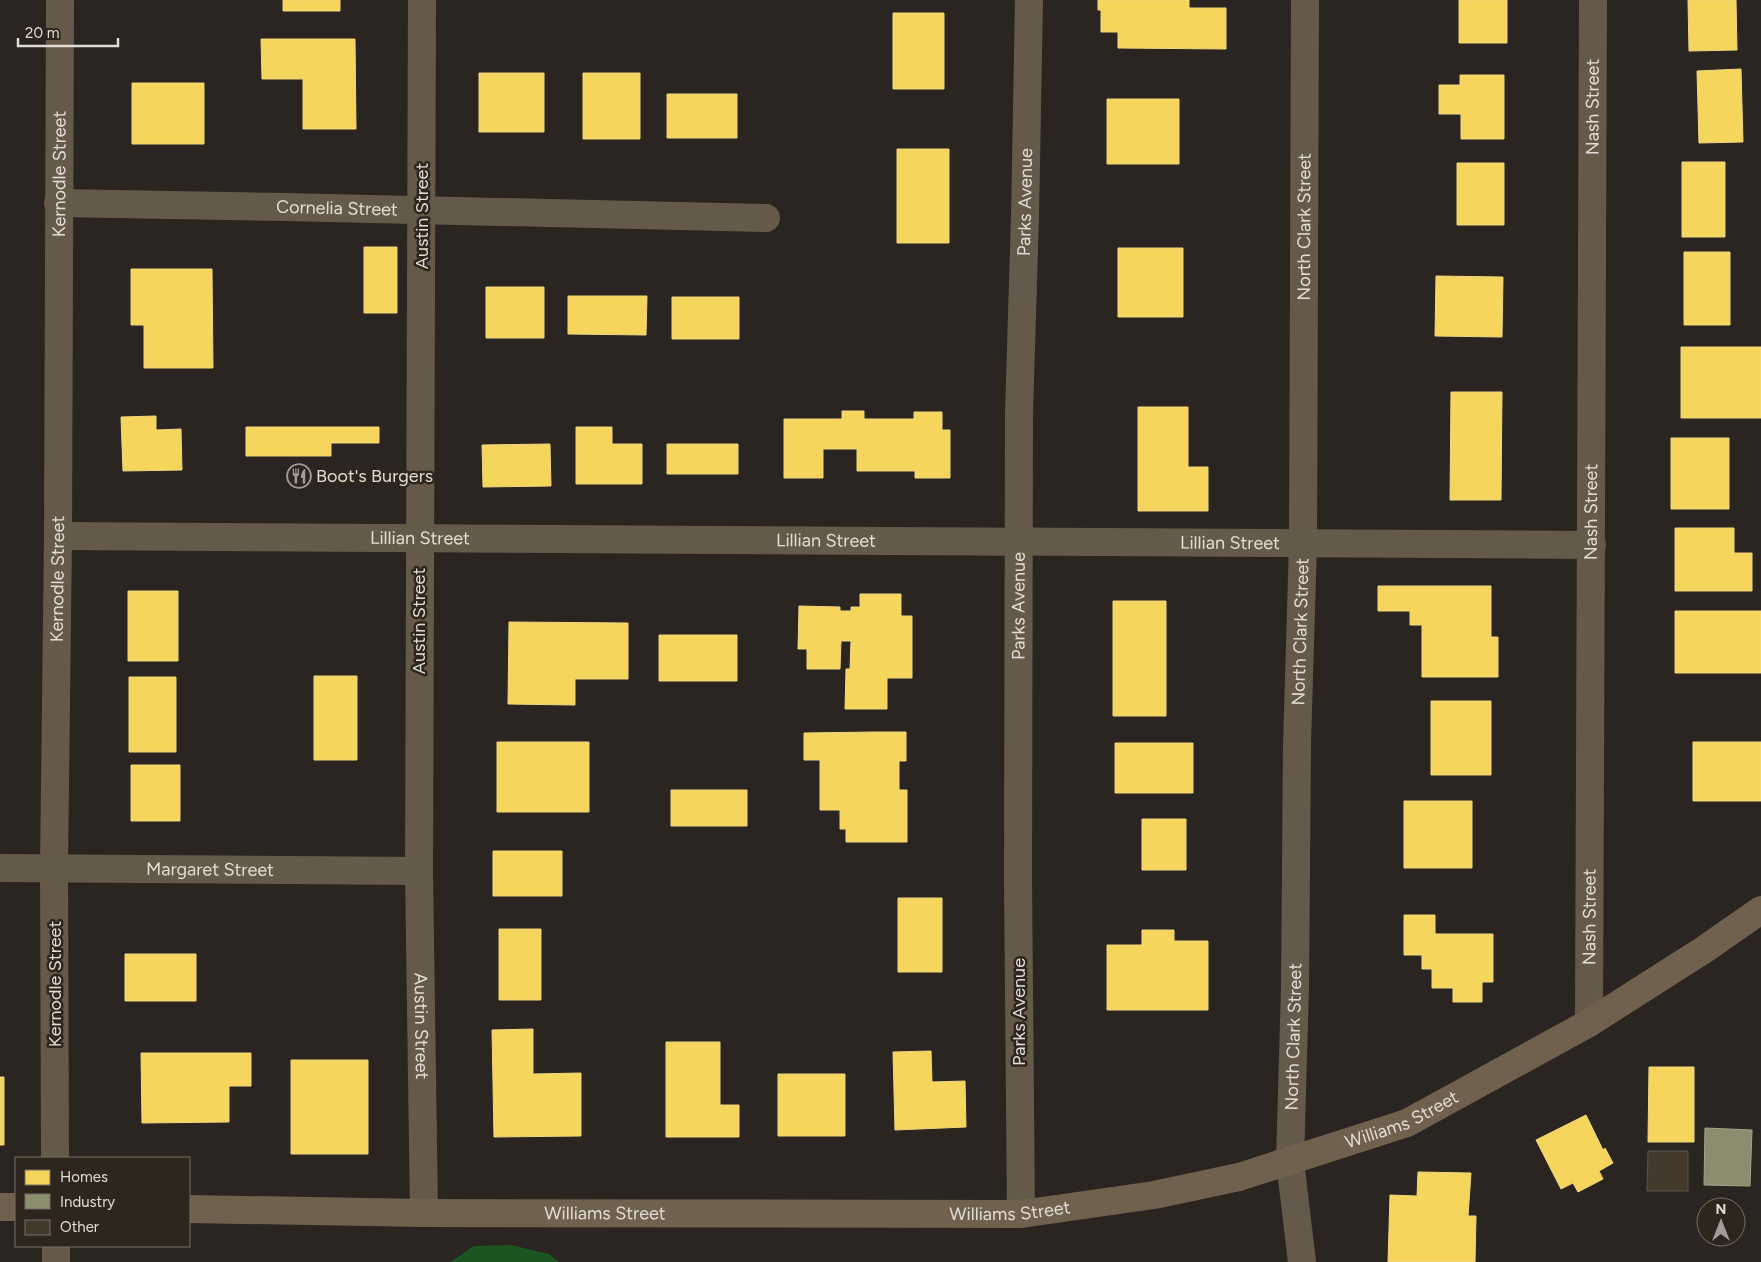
<svg xmlns="http://www.w3.org/2000/svg" width="1761" height="1262" font-family="Figtree,sans-serif">
<style>
.forest{fill:#1b5522}
.homes{fill:#f6d55c;stroke:#f0d780}
.industry{fill:#8c8c6e;stroke:#a6a48d}
.building{fill:#433a2b;stroke:#5b5753}
.lines{fill:none;stroke-linecap:round;stroke-linejoin:round}
.minor{stroke:#655a4a;stroke-width:28}
.major{stroke:#6f614d;stroke-width:28}
.labels{text-anchor:middle;stroke-width:5;stroke-linejoin:round;paint-order:stroke}
.street-label{font-size:18px;fill:#e1dcd5;stroke:#2e261c}
.poi-label{font-size:18px;fill:#e1dcd5;stroke:#2e261c;text-anchor:start}
</style>
<rect width="100%" height="100%" fill="#2a2520"/>
<path class="forest" d="M511 1245 549 1254 559 1262H450L474 1246Z"/>
<path class="homes" d="M283 0H340V11H283Z
M1098 0H1189V8H1226V49L1118 48V32H1101V10H1098Z
M1459 0H1507V43H1459Z
M1688 0H1736L1737 50 1689 51Z
M893 13H944V89H893Z
M261 39H355L356 129H303V79H262Z
M1741 69 1743 142 1699 143 1697 71Z
M479 73H544V132H479Z
M583 73H640V139H583Z
M1460 75H1504V139H1461V114H1439V85H1460Z
M132 83H204V144H132Z
M667 94H737V138H667Z
M1107 99H1179V164H1107Z
M897 149H949V243H897Z
M1682 162H1725V237H1682Z
M1457 163H1504V225H1457Z
M364 247H397V313H364Z
M1118 248H1183V317H1118Z
M1684 252H1730V325H1684Z
M131 269H212L213 368H144V325H131Z
M1436 276 1503 277 1502 337 1435 336Z
M486 287H544V338H486Z
M568 296H647L646 335 568 334Z
M672 297H739V339H672Z
M1681 347H1761V418H1681Z
M1451 392H1502L1501 500H1450Z
M1138 407H1188V467H1208V511H1138Z
M842 411H864V419H914V412H942V430H950V478H915V471H857V449H823V478H784V419H842Z
M156 416V430L181 429 182 470 123 471 121 417Z
M246 427H379V443H331V456H246Z
M576 427H612V444H642V484H576Z
M1671 438H1729V509H1671Z
M550 444 551 486 483 487 482 445Z
M667 444H738V474H667Z
M1675 528H1734V553H1752V591H1675Z
M1378 586H1491V637H1498V677H1422V625H1410V611H1378Z
M128 591H178V661H128Z
M860 594H901V616H912V678H887V709H845L846 669H850L851 641H841L840 669H807V649H798L799 606 840 607V611H851V607H860Z
M1113 601H1166V716H1113Z
M1675 611H1761V673H1675Z
M509 622 628 623V679H575V705L508 704Z
M659 635H737V681H659Z
M314 676H357V760H314Z
M129 677H176V752H129Z
M1431 701H1491V775H1431Z
M875 732H906V761H899V790H907V842H846V829H840V810H820V760H804V733Z
M497 742H589V812H497Z
M1693 742H1761V801H1693Z
M1115 743H1193V793H1115Z
M131 765H180V821H131Z
M671 790H747V826H671Z
M1404 801H1472V868H1404Z
M1142 819H1186V870H1142Z
M493 851H562V896H493Z
M898 898H942V972H898Z
M1404 915H1435V934H1493V982H1482V1002H1453V988H1432V969H1422V955H1404Z
M499 929H541V1000H499Z
M1142 930H1174V941H1208V1010H1107V945H1142Z
M125 954H196V1001H125Z
M533 1029V1074L581 1073V1136L494 1137 492 1030Z
M666 1042H720V1105H739V1137H666Z
M931 1051 932 1082 965 1081 966 1127 895 1130 893 1052Z
M141 1053H251V1086H229V1122L142 1123Z
M291 1060H368V1154H291Z
M1649 1067H1694V1142H1648Z
M778 1074H845V1136H778Z
M0 1077H4V1145H0Z
M1586 1115 1603 1150 1605 1148 1613 1163 1599 1171 1603 1179 1578 1192 1573 1183 1561 1189 1536 1140Z
M1418 1172 1471 1173 1468 1216H1476L1475 1262H1388L1390 1195 1417 1196Z"/>
<path class="industry" d="M1705 1128 1752 1130 1750 1186 1704 1185Z"/>
<path class="building" d="M1648 1151H1688V1191H1647Z"/>
<g class="lines">
<g class="minor">
<path id="s1" d="M422 0 419 871 424 1213"/>
<path id="s2" d="M58 203 285 207 766 218"/>
<path id="s3" d="M58 536 1592 545"/>
<path id="s4" d="M0 868 419 871"/>
<path id="s5" d="M1589 1023 1593 0"/>
<path id="s6" d="M55 1158 54 868 58 536 60 0"/>
<path id="s7" d="M1021 1214 1018 880 1019 414 1025 216 1029 0"/>
<path d="M56 1262V1246"/>
<path id="s8" d="M1302 1262 1290 1161 1295 987 1297 744 1303 544 1305 0"/>
</g>
<g class="major">
<path d="M0 1207H16"/>
<path id="s9" d="M189 1209 424 1213 1021 1214 1154 1195 1239 1177 1407 1123 1589 1023 1705 949 1761 910"/>
</g>
</g>
<defs>
<g id="restaurant-ring" transform="scale(1.25)"><circle r="9.5" fill="#2e261c" stroke="#a19c96" stroke-width="1.5"/><path d="M-5-6h1v4h1v-4h1v4h1v-4h1v5L-1.5 .5V6h-2V.5L-5-1ZM5-6V6H3V1.5H1.5Q1.5-4 5-6Z" fill="#a19c96"/></g>
</defs>
<g fill-rule="evenodd">
<use href="#restaurant-ring" x="299" y="476"/>
</g>
<g class="labels">
<g class="street-label">
<text dy="6" stroke="none"><textPath href="#s5" startOffset="916">Nash Street</textPath></text>
<text dy="6" stroke="none"><textPath href="#s6" startOffset="984">Kernodle Street</textPath></text>
<text dy="6" stroke="none"><textPath href="#s7" startOffset="1012">Parks Avenue</textPath></text>
<text dy="6" stroke="none"><textPath href="#s2" startOffset="279">Cornelia Street</textPath></text>
<text transform="translate(422 216) rotate(-90)" y="6">Austin Street</text>
<text dy="6" stroke="none"><textPath href="#s8" startOffset="1036">North Clark Street</textPath></text>
<text dy="6" stroke="none"><textPath href="#s5" startOffset="511">Nash Street</textPath></text>
<text dy="6" stroke="none"><textPath href="#s3" startOffset="362">Lillian Street</textPath></text>
<text dy="6" stroke="none"><textPath href="#s3" startOffset="768">Lillian Street</textPath></text>
<text dy="6" stroke="none"><textPath href="#s3" startOffset="1172">Lillian Street</textPath></text>
<text dy="6" stroke="none"><textPath href="#s6" startOffset="579">Kernodle Street</textPath></text>
<text dy="6" stroke="none"><textPath href="#s7" startOffset="608">Parks Avenue</textPath></text>
<text transform="translate(419 621) rotate(-90)" y="6">Austin Street</text>
<text dy="6" stroke="none"><textPath href="#s8" startOffset="631">North Clark Street</textPath></text>
<text dy="6" stroke="none"><textPath href="#s4" startOffset="210">Margaret Street</textPath></text>
<text dy="6" stroke="none"><textPath href="#s5" startOffset="106">Nash Street</textPath></text>
<text transform="translate(55 984) rotate(-90)" y="6">Kernodle Street</text>
<text transform="translate(1019 1012) rotate(-90)" y="6">Parks Avenue</text>
<text dy="6" stroke="none"><textPath href="#s1" startOffset="1026">Austin Street</textPath></text>
<text dy="6" stroke="none"><textPath href="#s8" startOffset="226">North Clark Street</textPath></text>
<text dy="6" stroke="none"><textPath href="#s9" startOffset="1226">Williams Street</textPath></text>
<text dy="6" stroke="none"><textPath href="#s9" startOffset="821">Williams Street</textPath></text>
<text dy="6" stroke="none"><textPath href="#s9" startOffset="416">Williams Street</textPath></text>
</g>
<g class="poi-label">
<text x="316" y="482">Boot's Burgers</text>
</g>
</g>
<rect x="15" y="1157" width="175" height="90" fill="#2e261c" stroke="#766f66"/>
<rect x="25" y="1170" width="25" height="15" fill="#f6d55c" stroke="#766f66"/>
<text x="60" y="1182" font-size="15" fill="#e1dcd5">Homes</text>
<rect x="25" y="1194" width="25" height="15" fill="#8c8c6e" stroke="#766f66"/>
<text x="60" y="1207" font-size="15" fill="#e1dcd5">Industry</text>
<rect x="25" y="1220" width="25" height="15" fill="#433a2b" stroke="#766f66"/>
<text x="60" y="1232" font-size="15" fill="#e1dcd5">Other</text>
<g transform="translate(1721 1222)"><circle r="24" fill="#2e261c" stroke="#766f66"/>
<path d="M0-4L9 19L0 12L-9 19Z" fill="#a19c96"/>
<text y="-8" font-size="14" font-weight="bold" text-anchor="middle" fill="#e1dcd5">N</text>
</g>
<path d="M18 38v8h100v-8" fill="none" stroke="#e1dcd5" stroke-width="2.5"/>
<text x="25" y="38" font-size="15" fill="#e1dcd5" stroke="#2e261c" stroke-width="4" paint-order="stroke">20 m</text>
</svg>
